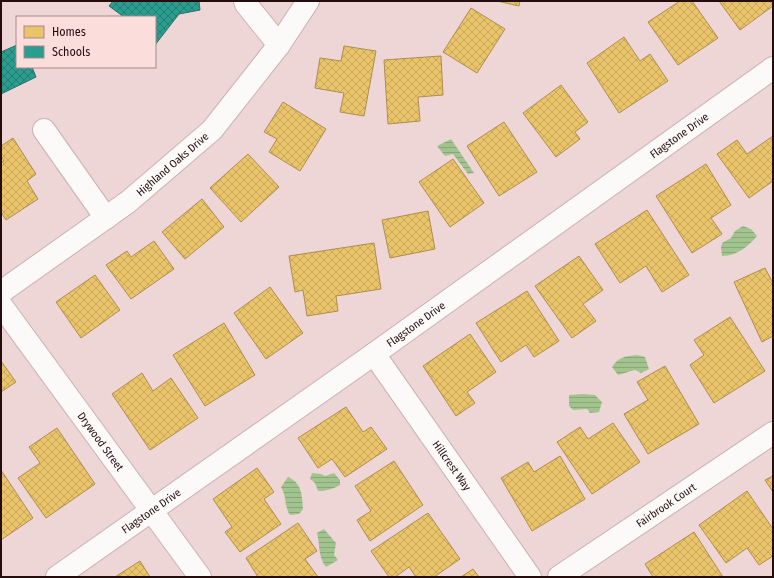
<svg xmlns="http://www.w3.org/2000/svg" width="774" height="578" font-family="'Fira Sans Condensed',sans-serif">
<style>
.water{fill:url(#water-rules)}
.homes{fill:url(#homes-cross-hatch);stroke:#ae8d4e}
.schools{fill:url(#schools-cross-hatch);stroke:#287268}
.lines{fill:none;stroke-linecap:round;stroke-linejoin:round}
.minor-casing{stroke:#cab2b2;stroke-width:24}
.minor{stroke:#fcf9f9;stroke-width:22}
.labels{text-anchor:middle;stroke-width:4;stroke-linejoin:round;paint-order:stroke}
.street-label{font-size:11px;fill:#250d0d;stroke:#fbdddc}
</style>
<defs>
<pattern id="water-rules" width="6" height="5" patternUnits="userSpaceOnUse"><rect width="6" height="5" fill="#a1c48f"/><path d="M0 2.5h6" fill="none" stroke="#8aa77a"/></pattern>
<pattern id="homes-cross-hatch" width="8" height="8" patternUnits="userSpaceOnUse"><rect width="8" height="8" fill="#e9c46a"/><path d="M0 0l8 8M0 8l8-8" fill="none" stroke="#c8a75b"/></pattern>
<pattern id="schools-cross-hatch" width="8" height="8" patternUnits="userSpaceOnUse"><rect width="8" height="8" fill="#2a9d8f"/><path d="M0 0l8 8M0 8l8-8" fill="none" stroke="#247e73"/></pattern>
</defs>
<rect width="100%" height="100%" fill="#eed6d6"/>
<path class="water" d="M451 139 474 173 468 174 453 154 445 156 437 146Z
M743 226 751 229 757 236C748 247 736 256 722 256L721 248 722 243 731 238 735 231Z
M637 355 645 357 649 369 641 373 635 370 618 375 612 367C618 357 626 356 637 355Z
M583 394 595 395 602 402 599 412 590 413 587 409 573 410 569 406V395Z
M312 473 321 474 325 476 334 473 340 480V485C333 489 326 491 318 491L315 483 310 479Z
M288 477C302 483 302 495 303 509L299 514 290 515C284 506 287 497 281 487Z
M324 529 336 543 334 555 338 560 326 567C318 557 320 545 317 533Z"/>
<path class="homes" d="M497 1H520L519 6Z
M680 1H692L718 38 678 65 648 22Z
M719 1H773V6L740 30Z
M471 8 505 29 477 73 443 52Z
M624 37 640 61 650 54 668 81 619 113 587 63Z
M344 46 376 51 364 116 340 112 344 93 315 88 320 58 341 61Z
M441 56 443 95 418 97 420 121 388 124 384 60Z
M561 85 588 122 575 132 580 139 556 157 523 113Z
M283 102 326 129 300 171 269 152 277 139 264 132Z
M504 122 537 172 499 196 467 146Z
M773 136V181L749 198 717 154 737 140 747 154Z
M13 138 36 174 27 181 38 199 6 220 1 212V162L4 161 1 156V146Z
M248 154 279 187 241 222 210 188Z
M453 159 484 203 450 227 419 182Z
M706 164 731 205 711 218 722 234 692 253 656 196Z
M202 199 224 227 185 259 162 232Z
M647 210 689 275 662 292 646 266 620 283 595 244Z
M428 211 435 249 390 258 382 220Z
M154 241 174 269 131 299 106 265 127 251 131 257Z
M374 243 381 289 336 296 338 311 307 316 303 290 295 292 289 256Z
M579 256 603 290 583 304 596 321 572 338 535 286Z
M765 268 773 283V336L762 342 734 282Z
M95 275 120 310 81 338 56 302Z
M270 287 303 333 266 359 234 313Z
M527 291 559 341 534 357 526 345 501 362 476 323Z
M730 317 765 371 714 403 690 365 704 355 694 340Z
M224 323 255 375 205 406 173 355Z
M470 334 496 372 467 392 475 403 456 416 423 366Z
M1 361 16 382 1 392Z
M665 366 699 424 648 454 624 414 648 400 637 382Z
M142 373 153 391 171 378 198 418 150 450 112 394Z
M346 407 363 432 371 427 387 449 345 477 332 459 318 468 298 438Z
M613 423 640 462 592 494 557 442 580 427 588 439Z
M57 428 95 484 46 518 18 478 40 463 29 447Z
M560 456 585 499 532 531 501 478 528 462 534 472Z
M394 461 423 505 370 541 357 520 371 511 355 486Z
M257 468 274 492 264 499 281 524 240 552 225 532 232 527 213 499Z
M1 470 33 518 1 540Z
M773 476V492L765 480Z
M747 491 773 529V556L759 565 747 548 726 563 699 525Z
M428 513 460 559 434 577H416L409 567 395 577H389L371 551Z
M298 523 317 551 305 559 318 577H258L246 558Z
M694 532 723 577H653L645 564Z
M140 561 150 577H115Z
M473 569 479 577H461Z"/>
<path class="schools" d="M113 1H199L200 10 179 14 155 45V17H124L109 6Z
M17 45V67H32L36 77 1 94V52Z"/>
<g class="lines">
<g class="minor-casing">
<g id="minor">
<path d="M245 1 246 4 279 45"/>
<path d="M44 130 106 218"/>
<path id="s1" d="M1 292 128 202 212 130 279 45 308 1"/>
<path id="s2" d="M1 305 200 577"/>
<path id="s3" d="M374 354 530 577"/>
<path id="s4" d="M57 577 374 354 773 68"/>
<path id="s5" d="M559 577 773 433"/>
</g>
</g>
<use href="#minor" class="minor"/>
</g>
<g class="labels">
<g class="street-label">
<text dy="4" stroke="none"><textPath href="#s4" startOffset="763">Flagstone Drive</textPath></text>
<text dy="4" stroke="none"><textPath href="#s1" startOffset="214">Highland Oaks Drive</textPath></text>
<text dy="4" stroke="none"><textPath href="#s4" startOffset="439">Flagstone Drive</textPath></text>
<text dy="4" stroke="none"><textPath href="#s2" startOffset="169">Drywood Street</textPath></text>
<text dy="4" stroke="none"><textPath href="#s3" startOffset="136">Hillcrest Way</textPath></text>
<text dy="4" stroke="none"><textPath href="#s5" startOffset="129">Fairbrook Court</textPath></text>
<text dy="4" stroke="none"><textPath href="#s4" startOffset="115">Flagstone Drive</textPath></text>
</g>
</g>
<rect width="774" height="578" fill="none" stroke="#250d0d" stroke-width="4"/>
<rect x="16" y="16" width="140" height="52" fill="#fbdddc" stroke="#a58a89"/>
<rect x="24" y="26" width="20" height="12" fill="#e9c46a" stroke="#a58a89"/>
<text x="52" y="36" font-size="12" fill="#250d0d">Homes</text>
<rect x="24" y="46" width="20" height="12" fill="#2a9d8f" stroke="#a58a89"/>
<text x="52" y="56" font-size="12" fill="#250d0d">Schools</text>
</svg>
